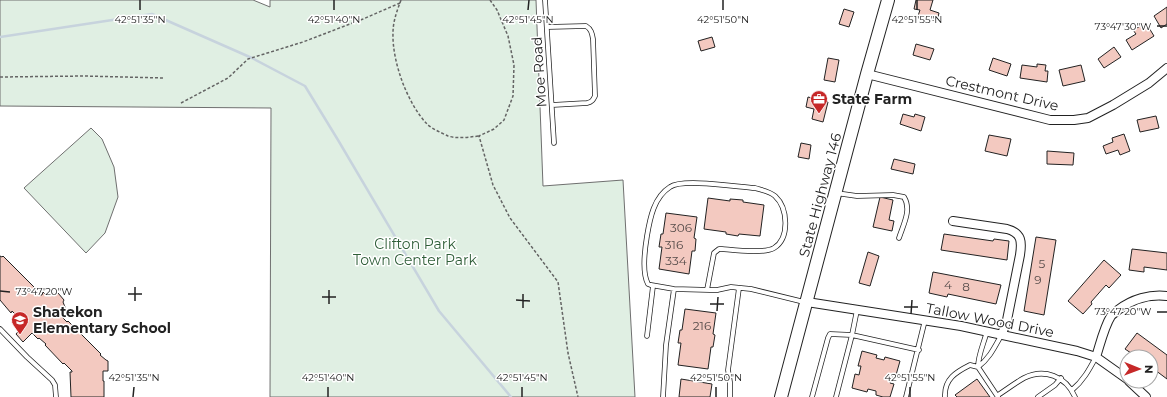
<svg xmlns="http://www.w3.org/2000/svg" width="1167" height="397" font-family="Montserrat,sans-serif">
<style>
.green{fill:#e0efe3;stroke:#6f6f6f}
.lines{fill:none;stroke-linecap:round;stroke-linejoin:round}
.stream{stroke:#c7d3dd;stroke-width:2.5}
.building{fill:#f3c9c0;stroke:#222}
.lane-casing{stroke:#222;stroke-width:5.5}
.street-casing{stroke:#222;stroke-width:10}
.primary-casing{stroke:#222;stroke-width:14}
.path{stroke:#646464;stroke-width:1.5;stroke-dasharray:3 2;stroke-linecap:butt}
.lane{stroke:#fff;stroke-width:4}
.street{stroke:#fff;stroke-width:8}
.primary{stroke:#fff;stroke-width:12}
.ticks{fill:none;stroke:#222;stroke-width:1.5}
.labels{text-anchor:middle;stroke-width:3;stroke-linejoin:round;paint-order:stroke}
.number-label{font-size:12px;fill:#564c4a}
.street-label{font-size:14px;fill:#222;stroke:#fff}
.poi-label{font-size:14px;font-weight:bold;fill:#222;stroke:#fff;text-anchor:start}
.park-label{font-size:14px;fill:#2f5e38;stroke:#fff}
.ticks-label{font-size:10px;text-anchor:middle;fill:#222;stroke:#fff;stroke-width:3;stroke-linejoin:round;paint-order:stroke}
</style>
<rect width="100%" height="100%" fill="#fff"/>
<path class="green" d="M0 0H253L270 7V0H536L543 186 623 180 635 397H270L271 108 0 106Z
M91 128 102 139 114 167 118 197 105 233 86 253 24 188Z"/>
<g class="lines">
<path class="stream" d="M0 37 152 14 252 58 305 86 338 140 439 311 511 397"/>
</g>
<path class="building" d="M916 0H933L930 10 939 13 937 21 918 16 920 10 914 9Z
M1167 7V24L1161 28 1154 16Z
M844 9 854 12 849 27 839 24Z
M1146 23 1154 36 1132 50 1126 40 1136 34 1133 30Z
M712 37 715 47 701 51 698 41Z
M916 44 934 49 930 60 913 55Z
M1114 47 1121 57 1104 68 1098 59Z
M828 58 839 60 835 82 824 80Z
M993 58 1011 64 1007 76 989 70Z
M1037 64 1046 65 1045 71H1048L1047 82 1020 78 1022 65 1037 67Z
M1081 65 1085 81 1063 86 1059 70Z
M808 97 828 102 823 122 812 119 814 109 806 107Z
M903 114 914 117 915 114 925 117 921 131 900 124Z
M1156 116 1159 128 1140 132 1137 120Z
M1124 134 1130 151 1120 155 1118 150 1106 154 1103 146 1113 142 1112 138Z
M989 135 1011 139 1007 156 985 151Z
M801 143 811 145 809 159 798 157Z
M1047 151 1074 153 1073 165 1047 164Z
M894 159 915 164 913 174 891 169Z
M880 197 893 200 889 220 894 221 892 231 873 227Z
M708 198 730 201V199L743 200V202L764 205 760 236 739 234 738 236 726 234V232L704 229Z
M666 213 697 217 694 238 696 239 695 251H692L689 274 659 269 662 247H659L661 234H663Z
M944 234 993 241 994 239 1009 241 1007 260 941 250Z
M1036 237 1056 240 1044 315 1024 311Z
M1132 249 1167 253V270L1144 267V272L1129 270Z
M868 252 879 256 870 286 859 283Z
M0 256 2 257 3 256 36 289 35 290 40 295H42L43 292 45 294 52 293 56 294 58 293 64 300 63 302 65 307 64 313 65 314 64 315H62V317L67 322 68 321 101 354 100 355 106 360 108 361V371H103V381H104V397H71L70 372H72V371L64 363 63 364 45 345 46 344 39 338 38 339 32 333 23 342 16 334 24 325 18 319 19 318 12 311 11 313 0 300Z
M1104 260 1121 275 1109 288 1106 285 1091 302 1092 304 1083 314 1068 301Z
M933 272 1001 285 996 304 948 294 947 297 929 293Z
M685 309 716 313 713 334 715 335 713 347H711L708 369 678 365 681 343H678L680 330H682Z
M1137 333 1167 355V379L1151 367V357H1137L1125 349Z
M862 351 877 355 876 358 884 360 885 357 900 361 896 375H893L890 383 894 384 890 397H883L876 395V391L868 389 867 392 852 388 855 374 859 375 861 366H858Z
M681 379 712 384 710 397H679Z
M977 379 990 397H957L955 395Z"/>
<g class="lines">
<g class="lane-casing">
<path id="lane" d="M545 0 554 143
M547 27 586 26C591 29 592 33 593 39L595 96C593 100 592 102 587 103L552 105
M836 193 857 196 893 195 904 197C912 210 903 225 899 238
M651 285 674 289 710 290
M717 290 731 287 751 289 804 302
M0 329 27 357 52 380 55 385 56 397
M987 331C984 343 978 355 978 367L998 397
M647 336 653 286 648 284C642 273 645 248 647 236 650 218 654 197 670 187 682 178 738 187 755 188 761 190 769 191 775 196 788 208 790 238 774 248 764 254 734 250 722 249H719L714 253 707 290H718
M978 367C990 358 995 346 1002 334
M1072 390C1083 381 1089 370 1096 357
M998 395C1006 390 1015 383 1024 378 1044 368 1066 376 1075 397
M663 397 666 345 674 289
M730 397V382L728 370 739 288H737
M812 397 828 338 830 334 852 335 919 350
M836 397 852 335 857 310
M906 397 925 320
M945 397C944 379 956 372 970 365L978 367
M1038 397 1055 385 1061 378"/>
</g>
<g class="street-casing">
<path id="street" d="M867 74 1050 120H1074L1088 118 1113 105 1149 83 1167 68
M953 221 1007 229C1022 233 1022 242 1020 255L1007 320 1002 334
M807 302 961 326 1077 351 1096 357
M1127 379 1096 357C1100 345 1104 327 1111 316 1113 314 1116 312 1118 310 1132 299 1150 294 1167 296
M1129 381 1146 397"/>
</g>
<g class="primary-casing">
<path id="primary" d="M781 397 867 74 888 0"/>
</g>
<path class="path" d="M401 0C397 11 393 21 393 33 392 61 407 103 427 124 432 129 442 133 448 136 458 139 469 137 479 136
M490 0 497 10 508 36 514 65 513 96 504 120 494 129 479 136 493 185 510 218 558 282 568 353 578 397
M0 77 84 76 165 78
M181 103 228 78 248 59 303 42 363 19 400 3"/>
<use href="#lane" class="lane"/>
<use href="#street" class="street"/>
<use href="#primary" class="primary"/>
</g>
<path class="ticks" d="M140 10V0M334 10V0M528 10 529 0M723 10V0M917 10V0M1157 26H1167M0 291 10 292M128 294H142M322 297H336M516 300 530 301M135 301V287M329 304V290M710 304H724M904 307H918M523 308V294M717 311 718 297M1157 312H1167M911 314 912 300M133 397 134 387M328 397V387M522 397V387M716 397V387M910 397V387"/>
<defs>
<g id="office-pin" transform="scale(0.9)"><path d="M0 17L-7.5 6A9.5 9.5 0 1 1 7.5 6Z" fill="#c62828" stroke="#fff"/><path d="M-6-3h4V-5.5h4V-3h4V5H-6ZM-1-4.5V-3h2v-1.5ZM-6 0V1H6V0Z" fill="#fff"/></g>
<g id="school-pin" transform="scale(0.9)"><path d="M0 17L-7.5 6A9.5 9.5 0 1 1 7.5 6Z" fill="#c62828" stroke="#fff"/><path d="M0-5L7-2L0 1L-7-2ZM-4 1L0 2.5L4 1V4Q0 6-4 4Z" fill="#fff"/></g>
</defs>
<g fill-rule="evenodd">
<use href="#office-pin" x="819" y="99"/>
<use href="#school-pin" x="20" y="320"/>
</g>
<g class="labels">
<g class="number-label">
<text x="681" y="232">306</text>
<text x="674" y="249">316</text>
<text x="676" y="265">334</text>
<text x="1042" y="268">5</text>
<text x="1038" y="284">9</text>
<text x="948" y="289">4</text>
<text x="966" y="291">8</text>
<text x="702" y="330">216</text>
</g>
<g class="street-label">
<text transform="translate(539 72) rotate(-94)" y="5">Moe Road</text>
<text transform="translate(1002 93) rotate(13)" y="5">Crestmont Drive</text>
<text transform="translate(820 195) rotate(-75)" y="5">State Highway 146</text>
<text transform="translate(990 320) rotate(11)" y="5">Tallow Wood Drive</text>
</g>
<g class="poi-label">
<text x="832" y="104">State Farm</text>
<text x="33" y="317">Shatekon<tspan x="33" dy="16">Elementary School</tspan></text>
</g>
<g class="park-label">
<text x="415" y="249">Clifton Park<tspan x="415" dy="16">Town Center Park</tspan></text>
</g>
</g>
<g class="ticks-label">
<text x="140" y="23">42°51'35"N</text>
<text x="334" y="23">42°51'40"N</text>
<text x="528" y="23">42°51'45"N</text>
<text x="723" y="23">42°51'50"N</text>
<text x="917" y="23">42°51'55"N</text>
<text x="1123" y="30">73°47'30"W</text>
<text x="44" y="295">73°47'20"W</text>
<text x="1123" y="315">73°47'20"W</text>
<text x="134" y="381">42°51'35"N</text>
<text x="328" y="381">42°51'40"N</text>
<text x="522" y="381">42°51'45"N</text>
<text x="716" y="381">42°51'50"N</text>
<text x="910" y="381">42°51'55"N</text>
</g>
<g transform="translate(1139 369) rotate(91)"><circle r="19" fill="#ffffff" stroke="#a7a7a7"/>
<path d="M0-3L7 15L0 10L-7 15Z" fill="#c62828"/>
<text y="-6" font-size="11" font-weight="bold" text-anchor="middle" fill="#222222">N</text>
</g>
</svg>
